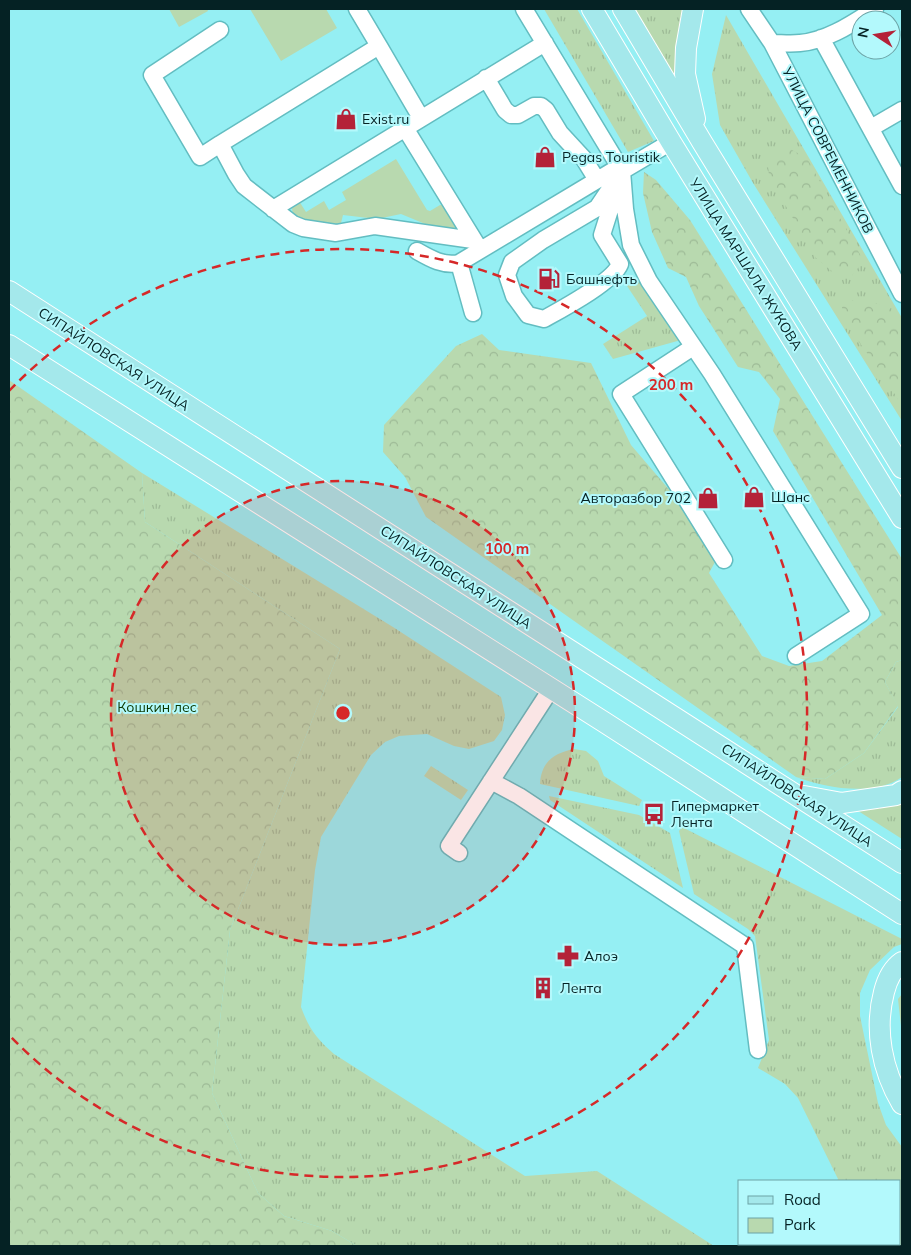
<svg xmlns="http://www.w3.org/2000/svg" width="911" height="1255" font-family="Mulish,sans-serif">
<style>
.grass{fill:url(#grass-tufts)}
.forest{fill:url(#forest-crowns)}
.park{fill:#b8d9af}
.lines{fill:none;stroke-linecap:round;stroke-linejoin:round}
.minor-casing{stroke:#63bdc1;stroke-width:19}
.major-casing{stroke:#fff;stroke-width:22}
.minor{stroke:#fff;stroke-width:16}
.major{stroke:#a4e8eb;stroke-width:20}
.ring{fill:none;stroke:#d62828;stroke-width:2.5;stroke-dasharray:9 6}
.labels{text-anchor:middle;stroke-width:4;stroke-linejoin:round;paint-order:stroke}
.poi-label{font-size:14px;fill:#052224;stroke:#b3f9fc;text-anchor:start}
.street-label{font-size:14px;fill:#052224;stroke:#b3f9fc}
.park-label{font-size:14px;fill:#0c3800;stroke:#b3f9fc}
.centre{fill:#d62828;stroke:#b3f9fc;stroke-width:2.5}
.ring-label{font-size:15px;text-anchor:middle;font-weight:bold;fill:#d62828;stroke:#b3f9fc;stroke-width:4;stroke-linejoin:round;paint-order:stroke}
</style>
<defs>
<pattern id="grass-tufts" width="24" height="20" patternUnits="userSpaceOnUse" patternTransform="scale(1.25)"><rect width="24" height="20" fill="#b8d9af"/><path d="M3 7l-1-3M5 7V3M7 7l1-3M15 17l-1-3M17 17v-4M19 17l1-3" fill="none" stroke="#9dba96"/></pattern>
<pattern id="forest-crowns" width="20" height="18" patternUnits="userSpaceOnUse" patternTransform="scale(1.25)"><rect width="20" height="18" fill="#b8d9af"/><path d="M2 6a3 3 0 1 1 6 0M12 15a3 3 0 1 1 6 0" fill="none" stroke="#9dba96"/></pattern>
</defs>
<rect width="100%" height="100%" fill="#95eff3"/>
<path class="grass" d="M544 9H577L654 141 628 152Z
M634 9H689L679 88Z
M726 15 902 318V421L753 183 720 125 712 74Z
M641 277 681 340 613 359 603 344 647 316 627 286Z
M142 473 393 627 501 697 505 715 502 730 494 741 469 749 454 746 427 734 412 735 399 736 385 742 371 755 321 837 315 870 301 1007C309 1029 317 1039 334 1054L525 1176 597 1171 714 1246H357L332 1231 284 1216 258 1193 212 1093 230 930 340 649 145 522Z
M902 660V777C874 797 826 788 796 777L825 779 864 753 898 707 885 682 896 662Z
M574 749 586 751 598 761 604 776 642 800 639 806 540 784C541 762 554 753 574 749Z
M431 766 468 790 461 800 424 776Z
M549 796 639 815 670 833 683 888 550 800Z
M902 798V839L852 807Z
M682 827 902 939V944L894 947 870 970 860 993V1016L878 1103 886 1125 902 1147V1213H900V1181H837L838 1179 798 1098 785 1084 758 1068 769 1040 755 936 748 929 694 894 679 831Z
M902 994V1035L898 999Z
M786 1244H865V1246H784Z"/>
<path class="forest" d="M790 149 807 158 862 258 858 268 850 278 839 277 816 258 769 177 768 163 777 153Z
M644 172 656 180 690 220 902 559V660L896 662 885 682 898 706 864 753 825 779 796 777 426 517 405 477 383 452 384 425 456 346 482 334 499 350 591 363 631 445 678 500 715 562 709 573 762 656 789 666 822 661 882 615 773 431 780 399 759 372 738 367 699 306 686 277 668 268 652 232 643 193Z
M838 298 890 306 902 329V406L883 375 854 335Z
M9 380 142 473 145 522 340 649 230 930 212 1093 258 1193 284 1216 332 1231 357 1246H9Z
M900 1213H902V1246H865V1244H900Z"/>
<path class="park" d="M169 9H207L208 11 179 27Z
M250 9H326L337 28 281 61Z
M396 159 427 210 430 211 440 205H443L458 228 455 229 430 226 401 214 377 219 343 215 340 227C326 225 291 227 292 207L299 201 306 212 324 201 329 210 346 200 342 192Z"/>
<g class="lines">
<g class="minor-casing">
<path id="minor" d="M357 9 379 46 220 144 236 174 244 186 293 224 303 228 336 233 375 226 473 240
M524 9 622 171 625 209 631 245 649 281 712 374 861 614 796 656
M749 9 772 43 902 294
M220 30 152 75 200 157 220 144
M821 38 902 186
M772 43C781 43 791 44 800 43 827 41 853 23 875 9
M379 46 421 118
M486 78 505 110 511 115H518L534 106H541L546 110 560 133 584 159 597 180
M405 128 477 245
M871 128 902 110
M619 181 602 235 620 264C613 282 562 309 544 319L528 315 514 296 507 275 512 262 543 240 597 208 622 171 671 142
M273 209 545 43
M417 251C431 259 443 266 459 263L619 167
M459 263 473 313
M693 347 621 394 724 560
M491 781 519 796 745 946 758 1050
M459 853 449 846 551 689"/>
</g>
<g class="major-casing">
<path id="major" d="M592 9 671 142 902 518
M623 9 702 142 902 468
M693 9 686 48 685 74 695 119
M9 291 902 863
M9 345 604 722 902 914
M804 796 842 803 896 795 902 791
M902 962C892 969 887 980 884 992 874 1030 882 1070 902 1104"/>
</g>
<use href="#minor" class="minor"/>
<use href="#major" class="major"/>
</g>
<circle cx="343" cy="713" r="232" fill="#d62828" fill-opacity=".12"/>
<g class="ring">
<circle cx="343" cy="713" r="232"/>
<path d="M9 391A464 464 0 1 1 9 1035"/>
</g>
<defs>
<g id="shop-bare" transform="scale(1.725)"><path d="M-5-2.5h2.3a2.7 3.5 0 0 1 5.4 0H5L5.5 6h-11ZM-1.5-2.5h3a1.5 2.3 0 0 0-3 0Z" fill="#b42238" stroke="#b3f9fc" stroke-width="2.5" paint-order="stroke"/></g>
<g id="fuel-bare" transform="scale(1.725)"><path d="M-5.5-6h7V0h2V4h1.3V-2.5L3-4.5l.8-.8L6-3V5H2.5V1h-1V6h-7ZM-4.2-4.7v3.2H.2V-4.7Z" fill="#b42238" stroke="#b3f9fc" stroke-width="2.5" paint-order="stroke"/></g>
<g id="bus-bare" transform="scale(1.725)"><path d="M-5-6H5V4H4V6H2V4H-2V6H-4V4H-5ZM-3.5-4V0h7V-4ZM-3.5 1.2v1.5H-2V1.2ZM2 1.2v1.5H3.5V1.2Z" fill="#b42238" stroke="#b3f9fc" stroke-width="2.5" paint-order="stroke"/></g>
<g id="pharmacy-bare" transform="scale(1.725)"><path d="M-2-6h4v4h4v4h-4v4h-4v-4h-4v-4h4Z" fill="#b42238" stroke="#b3f9fc" stroke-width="2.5" paint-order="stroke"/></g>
<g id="building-bare" transform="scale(1.725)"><path d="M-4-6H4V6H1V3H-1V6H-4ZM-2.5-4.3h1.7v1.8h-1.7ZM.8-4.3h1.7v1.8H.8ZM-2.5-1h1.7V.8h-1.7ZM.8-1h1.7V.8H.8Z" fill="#b42238" stroke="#b3f9fc" stroke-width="2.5" paint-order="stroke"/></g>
</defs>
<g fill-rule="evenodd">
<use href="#shop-bare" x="346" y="119"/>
<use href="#shop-bare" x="545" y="157"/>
<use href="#fuel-bare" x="549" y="279"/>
<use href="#shop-bare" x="754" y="497"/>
<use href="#shop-bare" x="708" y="498"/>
<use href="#bus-bare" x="654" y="814"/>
<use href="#pharmacy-bare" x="568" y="956"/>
<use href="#building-bare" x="543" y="988"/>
</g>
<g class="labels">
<g class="poi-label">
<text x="362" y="124">Exist.ru</text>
<text x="562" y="162">Pegas Touristik</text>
<text x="566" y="284">Башнефть</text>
<text x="771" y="502">Шанс</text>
<text x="691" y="503" text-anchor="end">Авторазбор 702</text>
<text x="671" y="811">Гипермаркет<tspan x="671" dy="16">Лента</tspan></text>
<text x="584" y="961">Алоэ</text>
<text x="560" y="993">Лента</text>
</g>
<g class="street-label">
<text transform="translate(828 150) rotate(63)" y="5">УЛИЦА СОВРЕМЕННИКОВ</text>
<text transform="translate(746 264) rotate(58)" y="5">УЛИЦА МАРШАЛА ЖУКОВА</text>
<text transform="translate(114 359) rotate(33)" y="5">СИПАЙЛОВСКАЯ УЛИЦА</text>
<text transform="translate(456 577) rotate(33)" y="5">СИПАЙЛОВСКАЯ УЛИЦА</text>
<text transform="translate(797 795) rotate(33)" y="5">СИПАЙЛОВСКАЯ УЛИЦА</text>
</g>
<g class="park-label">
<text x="157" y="712">Кошкин лес</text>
</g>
</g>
<circle cx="343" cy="713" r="8" class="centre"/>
<g class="ring-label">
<text x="671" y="390">200 m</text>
<text x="507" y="554">100 m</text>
</g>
<rect width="911" height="1255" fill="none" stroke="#052224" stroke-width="20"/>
<rect x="738" y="1180" width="162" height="65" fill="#b3f9fc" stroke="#6da3a6"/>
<rect x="748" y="1196" width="25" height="8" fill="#a4e8eb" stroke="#6da3a6"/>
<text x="784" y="1205" font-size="15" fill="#052224">Road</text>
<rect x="748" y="1218" width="25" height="15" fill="#b8d9af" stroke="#6da3a6"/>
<text x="784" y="1230" font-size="15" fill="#052224">Park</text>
<g transform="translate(876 35) rotate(282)"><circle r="24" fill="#b3f9fc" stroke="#6da3a6"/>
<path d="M0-4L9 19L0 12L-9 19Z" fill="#b42238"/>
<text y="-8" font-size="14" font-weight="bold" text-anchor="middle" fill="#052224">N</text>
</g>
</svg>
